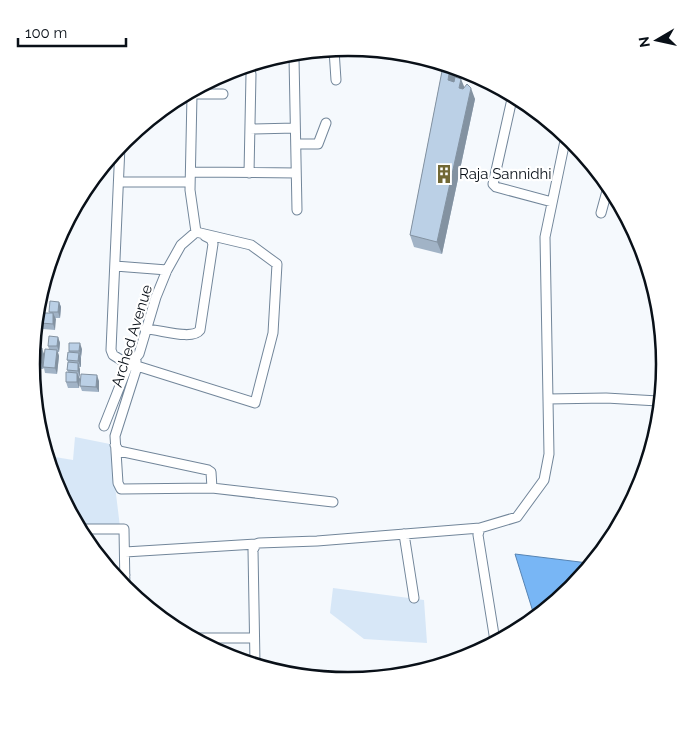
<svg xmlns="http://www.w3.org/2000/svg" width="697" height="729" font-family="Raleway,sans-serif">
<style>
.green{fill:#d7e7f7}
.water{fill:#78b6f5;stroke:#5784b3}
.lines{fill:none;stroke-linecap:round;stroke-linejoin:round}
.minor-casing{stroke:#72869a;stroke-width:11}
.minor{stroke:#fff;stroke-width:9}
.wall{fill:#a1b3c6}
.shaded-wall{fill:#8392a1}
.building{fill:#bbd0e6;stroke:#8392a1}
.labels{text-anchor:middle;stroke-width:4.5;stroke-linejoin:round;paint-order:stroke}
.poi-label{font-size:15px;fill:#091018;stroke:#fff;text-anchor:start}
.street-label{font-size:15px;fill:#091018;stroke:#fff}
.rim{fill:none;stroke:#091018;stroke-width:2.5}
</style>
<rect width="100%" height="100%" fill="#f5f9fd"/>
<path class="green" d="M75 437 110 444 120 527 82 526 55 486 49 456 73 460Z
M333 588 424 600 427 643 364 639 330 613Z"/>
<path class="water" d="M515 554 588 563 589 564 573 589 534 615Z"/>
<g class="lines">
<g class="minor-casing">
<path id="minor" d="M334 50 336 80
M294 58 297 210
M194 94H223
M512 99 493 184 496 187 552 202
M250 129 295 128
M296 144H318L326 123
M120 146 111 350 113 355 129 365
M191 172 296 173
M249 173 251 74
M119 182H190
M601 213 607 191
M115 266 167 270
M145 329C159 329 192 341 200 330L213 244 211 239 205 236
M136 360V370L115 436 118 483 121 489 212 488 333 502
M137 366 255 403 273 333 277 264 251 245 196 232
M548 399 606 398 658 401
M104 426 127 368 139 354 156 297 167 270 181 245 196 232 190 190 192 95
M115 445 119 451 208 470 211 472 212 488
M84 529H124L125 589
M404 534 414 598
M125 552 256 544
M115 575H125
M198 638H254
M495 641 478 535 480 528 517 517 544 480 549 454 545 237 566 136
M255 663 253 550 256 544 259 543 317 541 480 528"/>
</g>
<use href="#minor" class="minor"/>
</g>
<path class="wall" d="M443 66 457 69 455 77 475 99 442 254 414 247 410 235Z
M59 302 61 307 60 318H55V330L43 329 41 323Z
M37 334 40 340V348L44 354 49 349 48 346 58 337 60 343 59 352H58L59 356 57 374 45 373 44 368 43 369 33 368 31 364Z
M82 349 81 357V367H79L80 377 79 376 80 379 79 388H68L66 382 68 372 67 370 68 362 67 360 69 352V351Z
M99 381V392L82 391 80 386Z
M35 382 42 388 41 405 39 404Z"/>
<path class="shaded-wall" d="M450 68 457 69 452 92 448 80Z
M461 79 466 91 459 88Z
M471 88 475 99 442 254 437 242Z
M56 244 59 253 52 268 51 266 55 248Z
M59 302 61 307 60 318 58 312Z
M53 313 56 319 55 330 53 324Z
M38 334 40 340 39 353 37 347Z
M58 337 60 343 59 352 57 346Z
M80 343 82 349 81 357 79 351Z
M42 348 44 354 43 369 41 363Z
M57 350 59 356 57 374 55 368Z
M79 353 81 358V367L78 361Z
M78 363 80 369V377L78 371Z
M77 373 80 379 79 388 77 382Z
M97 375 99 381V392L96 387Z
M40 382 42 388 41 405 39 399Z"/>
<path class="building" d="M443 66 450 68 448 80 454 82 455 77 461 79 459 88 463 89 467 84 471 88 437 242 410 235Z
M50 301 59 302 58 312H49Z
M42 313H53V324L41 323Z
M37 334V347H35Z
M49 336 58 337 57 346H48Z
M69 343H80L79 351H69Z
M35 348H42L41 363H32Z
M45 349 57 350 55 368 43 367Z
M68 352 79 353 78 361 67 360Z
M68 362 78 363V371L67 370Z
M66 372 77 373V382H66Z
M81 374 97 375 96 387 80 386Z
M35 382H40L39 399H38Z"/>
<defs>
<g id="building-bare" transform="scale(1.5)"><path d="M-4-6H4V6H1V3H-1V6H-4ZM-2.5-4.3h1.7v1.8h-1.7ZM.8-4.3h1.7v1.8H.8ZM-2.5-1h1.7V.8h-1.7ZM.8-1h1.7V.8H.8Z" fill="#716835" stroke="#fff" stroke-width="2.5" paint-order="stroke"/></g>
</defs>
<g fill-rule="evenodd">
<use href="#building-bare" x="444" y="174"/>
</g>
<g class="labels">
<g class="poi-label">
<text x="459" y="179">Raja Sannidhi</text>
</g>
<g class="street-label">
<text transform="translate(132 336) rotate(-73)" y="5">Arched Avenue</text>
</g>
</g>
<path d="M0 0H697V729H0ZM40 364a308 308 0 1 1 616 0a308 308 0 1 1-616 0Z" fill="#fff" fill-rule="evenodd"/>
<path class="rim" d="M40 364a308 308 0 1 1 616 0a308 308 0 1 1-616 0Z"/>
<g transform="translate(657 40) rotate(261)" stroke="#ffffff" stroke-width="4" paint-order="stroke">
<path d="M0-4L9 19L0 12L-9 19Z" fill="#091018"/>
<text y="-8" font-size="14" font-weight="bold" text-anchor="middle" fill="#091018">N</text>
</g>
<path d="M18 38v8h108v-8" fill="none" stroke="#091018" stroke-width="2.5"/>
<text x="25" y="38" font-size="15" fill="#091018" stroke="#ffffff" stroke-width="4" paint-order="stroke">100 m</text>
</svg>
